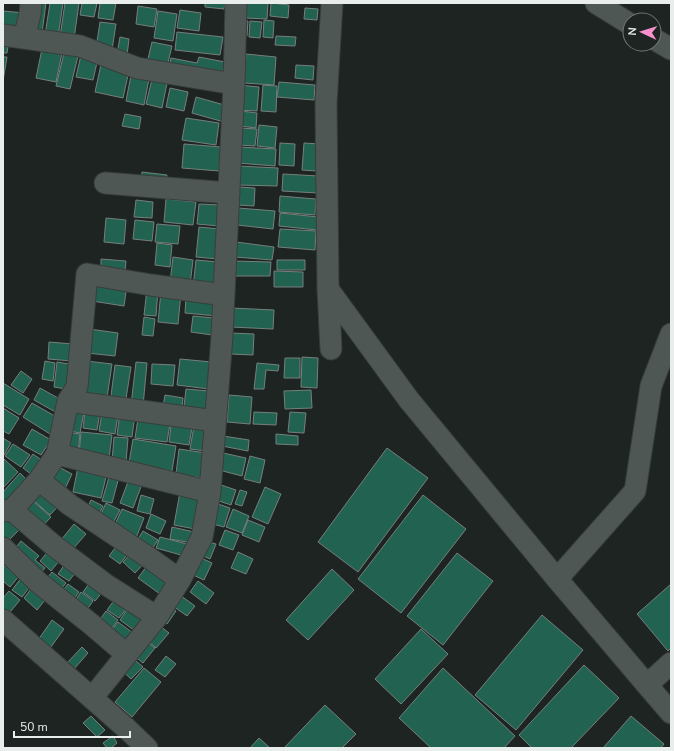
<svg xmlns="http://www.w3.org/2000/svg" width="674" height="751" font-family="'Nunito Sans',sans-serif">
<style>
.building{fill:#226251;stroke:#767f7c}
.lines{fill:none;stroke-linecap:round;stroke-linejoin:round}
.minor-casing{stroke:#393e3c;stroke-width:23}
.minor{stroke:#4f5754;stroke-width:21}
</style>
<rect width="100%" height="100%" fill="#1d2421"/>
<path class="building" d="M35 3H46L42 33 31 31Z
M50 3H63L58 37 45 35Z
M65 3H79L74 39 60 37Z
M82 3H97L94 17 80 15Z
M100 3H116L113 20 98 18Z
M205 3H225L224 9 205 7Z
M246 3H268L267 19 245 18Z
M271 3 289 5 288 18 270 16Z
M138 6 157 9 154 27 136 24Z
M305 8 318 9 317 20 304 19Z
M180 10 201 13 199 31 177 28Z
M3 11 25 13 23 31 3 29Z
M158 11 177 14 173 41 154 38Z
M240 20 248 21 247 36 239 35Z
M264 20 274 21 273 38 263 37Z
M250 21 262 22 260 38 249 37Z
M100 22 116 24 112 50 96 48Z
M177 32 223 37 220 55 175 50Z
M276 36 296 37 295 46 275 45Z
M120 37 129 39 127 55 117 54Z
M3 39 9 40 7 53H3Z
M152 42 172 46 167 67 147 63Z
M43 44 63 48 56 82 36 78Z
M64 53 78 56 70 89 56 86Z
M246 54 276 57 274 85 244 83Z
M81 55 98 58 93 80 76 77Z
M3 57H7L3 81Z
M199 57 225 62 221 79 169 68 171 58 197 63Z
M102 60 130 66 123 98 95 92Z
M296 65 314 66 313 80 295 78Z
M132 70 150 74 144 105 126 101Z
M153 75 168 78 162 108 146 104Z
M279 82 315 85 314 100 277 97Z
M239 85 259 87 257 111 238 110Z
M263 85 277 86 276 112 261 111Z
M170 88 188 92 184 111 166 107Z
M196 97 228 106 224 122 192 113Z
M241 111 257 113 256 128 240 126Z
M125 114 141 117 139 129 122 126Z
M186 118 219 123 216 145 182 140Z
M259 125 277 127 275 148 257 146Z
M240 128 257 129 255 146 239 145Z
M280 143 295 144 294 166 279 165Z
M304 143 319 144 317 171 302 170Z
M184 144 221 147 219 171 182 168Z
M238 147 276 149 275 166 237 163Z
M238 166 278 168 277 186 237 185Z
M142 172 167 175 165 185 141 183Z
M283 174 319 176 318 193 282 191Z
M239 187 255 188 254 206 237 205Z
M280 196 316 199 315 215 279 212Z
M166 199 196 202 193 225 164 222Z
M136 200 153 202 152 218 134 217Z
M199 204 220 205 219 226 197 224Z
M238 208 275 211 273 229 237 225Z
M280 213 318 217 317 230 279 226Z
M106 218 126 220 124 244 104 242Z
M135 220 154 222 152 241 133 239Z
M157 224 180 226 178 244 155 242Z
M199 227 220 229 218 259 196 257Z
M280 229 316 231 315 250 278 247Z
M236 242 274 247 272 260 235 257Z
M157 243 172 245 170 267 155 265Z
M173 257 193 260 190 285 170 283Z
M101 259 126 261 125 271 101 269Z
M196 260 219 262 216 289 193 287Z
M277 260H305V270H277Z
M233 261 271 262 270 276H233Z
M274 271 303 272V287H274Z
M95 280 127 285 124 306 92 301Z
M147 289 158 290 156 316 144 315Z
M161 291 181 293 178 324 158 322Z
M186 297 219 300 217 316 185 313Z
M232 308 274 310 273 329 231 327Z
M193 316 214 318 212 335 191 332Z
M144 317 155 319 153 336 142 335Z
M89 329 118 333 115 356 87 353Z
M231 333 254 334 253 355 231 354Z
M49 342 73 344 72 361 48 359Z
M302 357 318 358 317 388 301 387Z
M285 358H300V378H284Z
M180 359 212 362 209 389 177 385Z
M45 361 55 363 53 381 42 379Z
M86 361 112 364 107 398 82 395Z
M57 362 75 365 72 390 54 387Z
M136 362 147 363 143 406 131 405Z
M257 363 279 365 278 371 266 370 264 389H254Z
M152 364 175 365 173 386 151 384Z
M115 365 131 367 125 405 110 403Z
M21 371 32 379 23 393 11 385Z
M3 383 29 399 20 415 3 405Z
M40 388 65 402 59 414 34 400Z
M186 389 209 391 206 418 183 415Z
M311 390 312 408 285 409 284 391Z
M165 395 183 398 181 415 162 412Z
M229 395 252 397 250 424 227 422Z
M32 403 60 419 50 434 23 417Z
M70 403 85 406 80 433 65 430Z
M86 403 101 406 97 430 83 428Z
M103 406 119 408 115 434 99 431Z
M3 408 19 418 9 434 3 431Z
M120 412 135 414 132 437 117 435Z
M139 412 171 417 167 442 135 438Z
M254 412 277 413 276 425 253 424Z
M290 412 306 413 304 433 288 432Z
M172 418 193 422 189 445 169 442Z
M195 420 210 422 206 451 190 449Z
M32 429 51 440 41 455 23 445Z
M65 432 80 434 78 453 62 451Z
M81 432 112 435 109 459 79 455Z
M276 434 298 436V445L276 444Z
M223 436 249 440 248 451 222 446Z
M114 437 128 438 126 462 112 461Z
M3 438 11 443 4 455H3Z
M133 439 176 446 172 471 129 463Z
M13 444 30 455 21 467 5 456Z
M387 448 428 478 358 572 318 542Z
M179 449 206 453 203 478 176 474Z
M223 453 246 458 242 476 219 470Z
M33 454 46 463 36 478 23 468Z
M250 456 265 460 260 483 244 479Z
M4 459 18 472 3 488V460Z
M57 466 72 474 63 493 48 485Z
M78 467 107 473 101 498 73 492Z
M20 473 30 483 3 503V492Z
M110 474 119 477 112 503 102 501Z
M129 479 142 484 133 508 120 503Z
M218 484 236 490 231 505 213 499Z
M44 486 62 502 50 515 32 499Z
M265 487 281 494 268 524 252 517Z
M240 490 247 492 242 506 235 504Z
M180 492 201 496 195 529 174 525Z
M141 495 154 499 150 514 137 511Z
M423 495 466 529 401 613 358 579Z
M32 500 51 517 38 531 20 514Z
M91 500 103 506 97 518 85 513Z
M106 503 120 510 111 527 98 520Z
M215 503 230 508 224 527 209 523Z
M122 509 144 518 136 538 113 529Z
M233 509 249 516 242 533 226 527Z
M13 512 25 524 5 544 3 542V521Z
M151 514 166 521 160 534 146 528Z
M248 520 265 527 259 542 242 535Z
M74 524 86 534 72 550 61 540Z
M172 527 194 532 192 543 170 539Z
M225 530 239 535 233 550 219 545Z
M143 531 158 540 148 555 134 545Z
M160 537 191 545 188 557 156 548Z
M121 540 132 548 120 564 109 556Z
M21 541 39 556 35 560 45 568 38 576 11 554Z
M206 541 216 544 210 559 201 555Z
M52 547 63 556 51 571 40 561Z
M135 549 147 560 135 573 123 562Z
M238 552 253 559 246 574 231 568Z
M457 553 493 581 443 645 407 616Z
M199 557 212 563 204 580 191 574Z
M10 559 24 570 10 587 3 581V568Z
M67 561 78 569 69 581 58 574Z
M149 563 171 579 160 594 138 578Z
M332 569 354 590 308 640 286 620Z
M52 572 66 583 59 592 45 581Z
M25 573 35 580 22 597 12 590Z
M91 581 104 590 95 601 83 592Z
M198 581 214 593 206 604 190 592Z
M35 584 49 595 37 610 24 598Z
M68 584 79 592 72 602 61 593Z
M671 584V648L668 651 637 614Z
M9 591 20 600 6 617 3 615V598Z
M81 592 93 601 86 611 74 603Z
M177 593 195 606 187 616 170 604Z
M118 595 130 604 119 618 107 610Z
M130 605 145 616 135 631 120 620Z
M169 605 176 611 167 624 159 618Z
M106 611 118 620 109 632 97 624Z
M542 615 583 650 516 730 475 695Z
M52 620 64 629 48 651 36 643Z
M118 622 133 633 123 646 109 634Z
M160 626 169 633 156 648 147 640Z
M421 629 448 654 401 704 375 679Z
M146 641 155 648 143 663 134 656Z
M82 647 88 653 74 669 67 663Z
M129 655 143 667 131 679 118 667Z
M166 656 176 664 165 677 155 670Z
M584 665 619 698 571 748H532L519 735Z
M144 668 161 682 132 717 115 702Z
M443 668 515 736 504 748H431L399 718Z
M325 705 356 734 342 748H284Z
M91 716 105 730 97 737 83 723Z
M631 716 664 744 661 748H603Z
M113 736 117 743 111 748H107L103 743Z
M259 738 270 748H250Z"/>
<g class="lines">
<g class="minor-casing">
<path id="minor" d="M596 3 630 24
M3 35 80 46 137 68 234 84
M24 38 30 14 31 3
M654 39 671 49
M105 183 229 193
M328 289 409 400 557 579 647 685 671 713
M331 349 328 289 326 103 332 3
M68 401 215 421
M57 454 210 492
M39 480 70 505 148 557 180 580
M12 510 53 545 105 584 157 617
M3 511 12 510 39 480 57 454 68 401 77 387 87 274 151 285 224 295
M3 548 38 582 91 624 126 654
M557 579 635 491 651 386 671 334
M3 620 126 728 147 748
M647 685 671 663
M92 698 157 617 180 580 202 537 210 492 222 336 234 84 236 3"/>
</g>
<use href="#minor" class="minor"/>
</g>
<rect width="674" height="751" fill="none" stroke="#e9eeec" stroke-width="8"/>
<g transform="translate(642 32) rotate(274)"><circle r="19" fill="#1d2421" stroke="#6f7572"/>
<path d="M0-3L7 15L0 10L-7 15Z" fill="#f790cd"/>
<text y="-6" font-size="11" font-weight="bold" text-anchor="middle" fill="#e9eeec">N</text>
</g>
<path d="M14 731v6h116v-6" fill="none" stroke="#e9eeec" stroke-width="2"/>
<text x="20" y="731" font-size="12" fill="#e9eeec" stroke="#1d2421" stroke-width="3" paint-order="stroke">50 m</text>
</svg>
